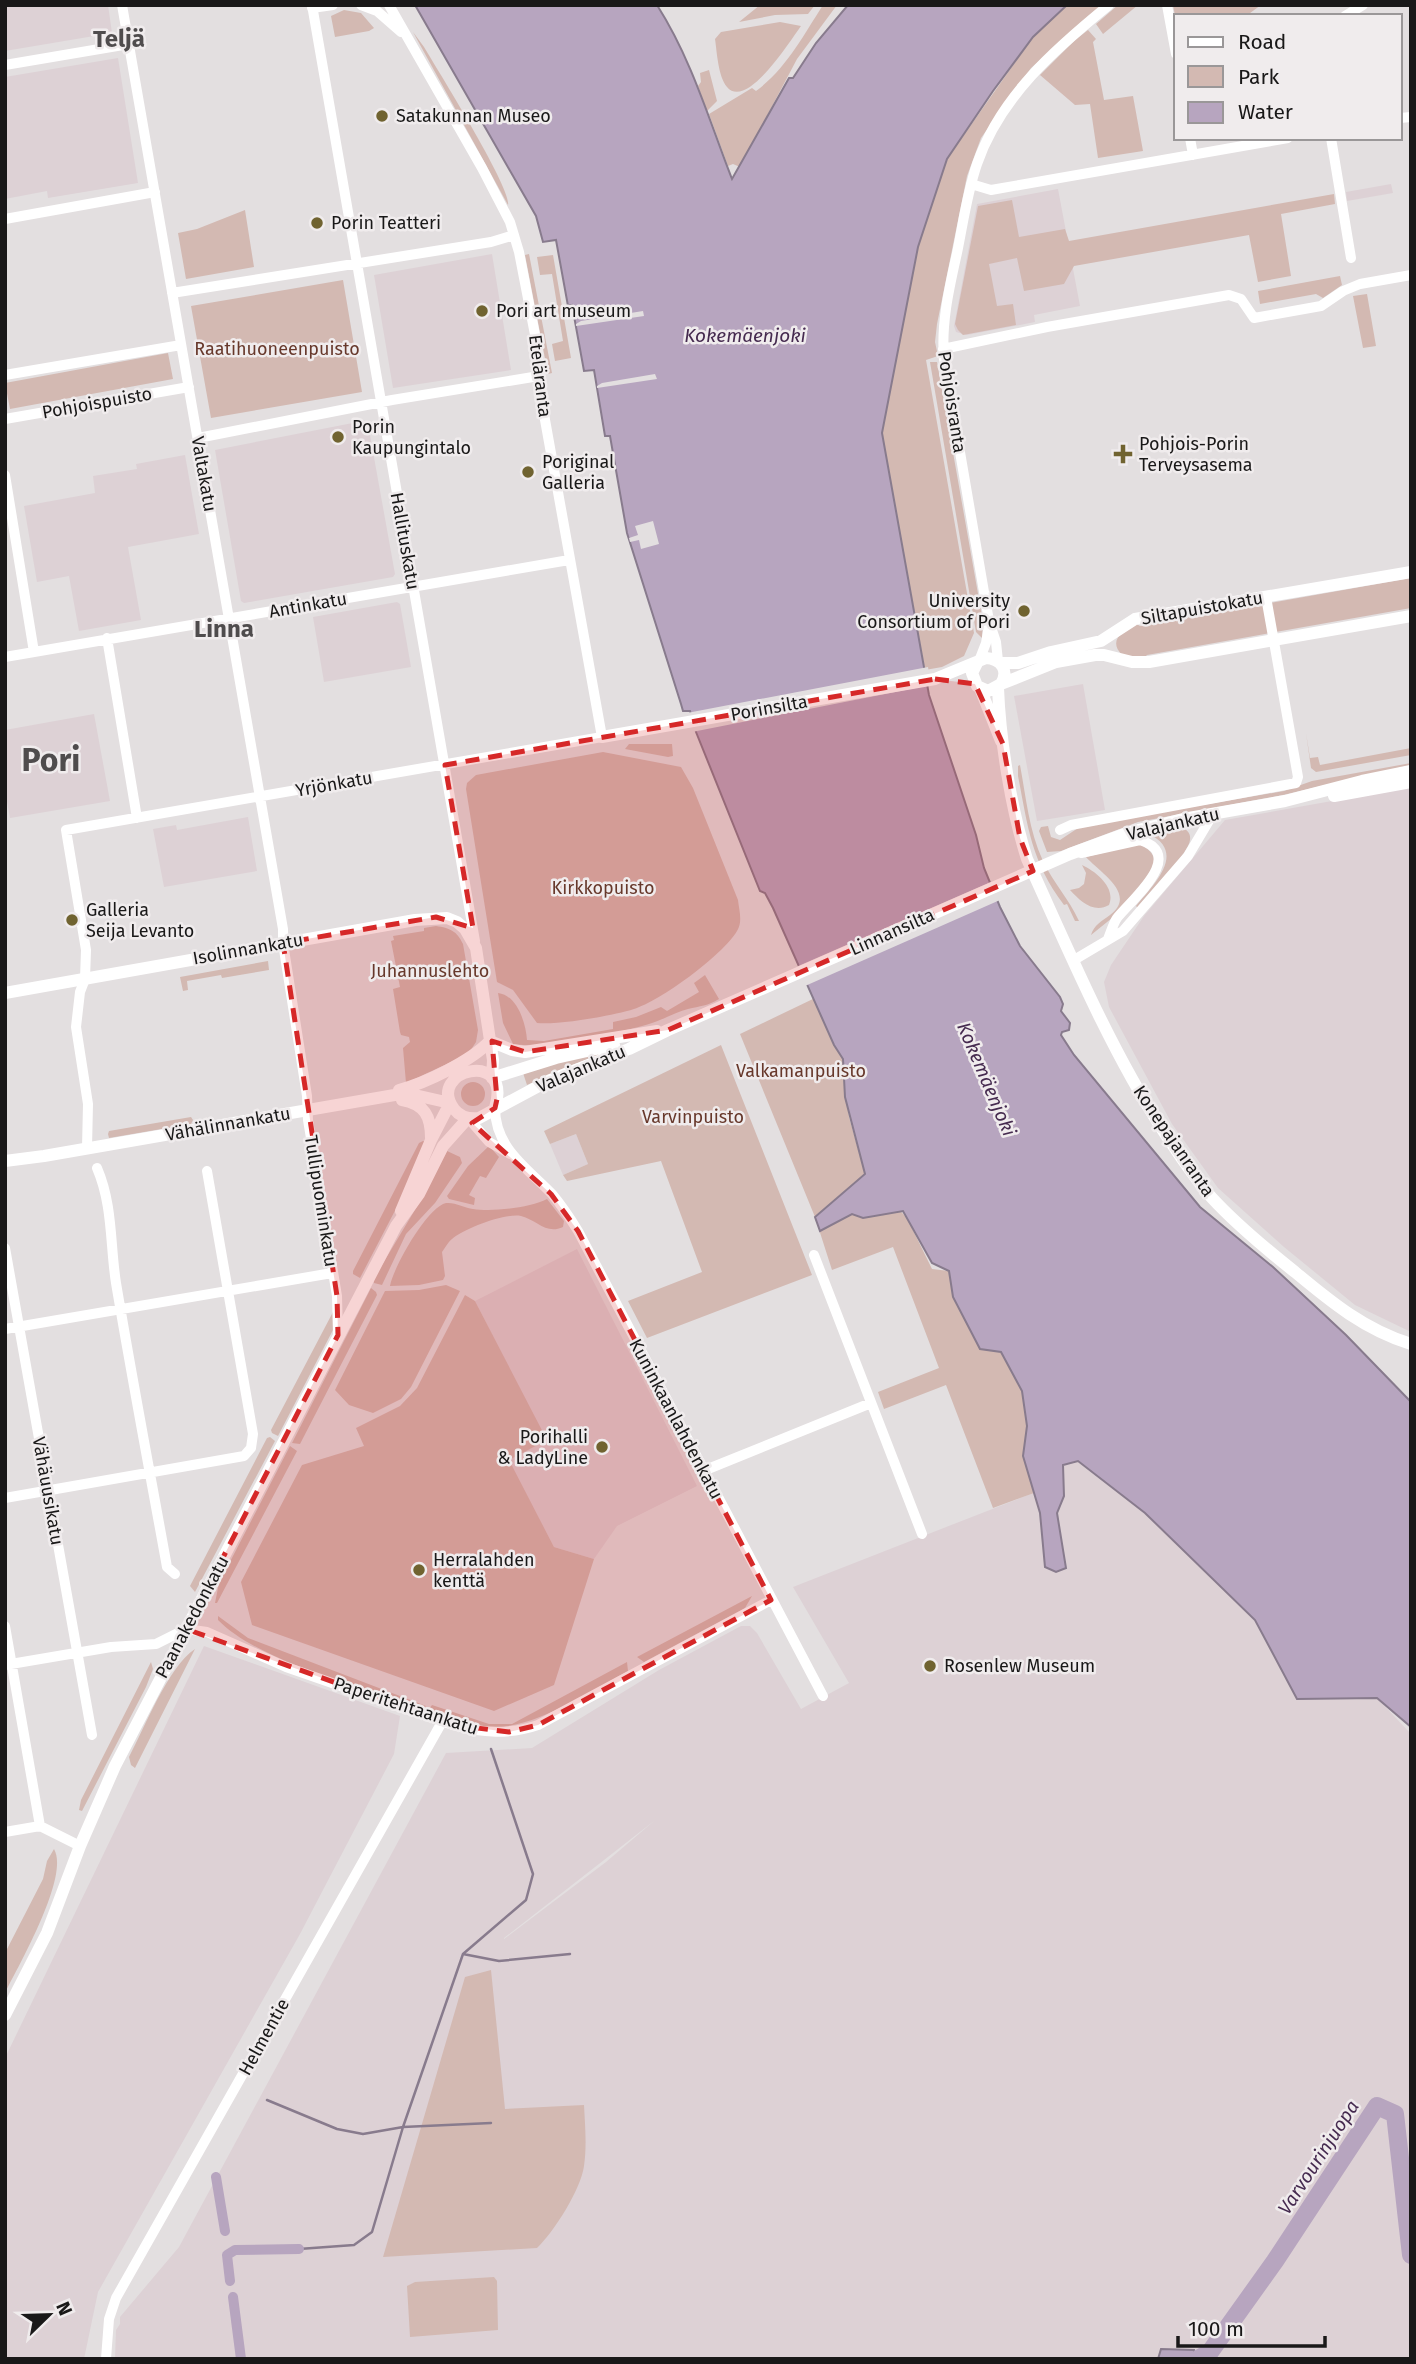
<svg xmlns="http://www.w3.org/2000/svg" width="1416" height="2364" font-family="'Fira Sans',sans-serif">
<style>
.built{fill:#ddd1d5;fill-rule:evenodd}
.green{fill:#d3b9b2}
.water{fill:#b7a5bf;stroke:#887b8d;stroke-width:2}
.pier{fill:#e3dfe0}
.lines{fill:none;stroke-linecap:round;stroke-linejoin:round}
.stream{stroke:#887b8d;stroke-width:2.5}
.canal{stroke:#b7a5bf;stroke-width:10}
.river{stroke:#b7a5bf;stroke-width:18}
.minor{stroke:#fff;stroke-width:10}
.major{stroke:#fff;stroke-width:12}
.marked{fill:#d62828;fill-opacity:0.2;stroke:#d62828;stroke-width:5;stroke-dasharray:14 9;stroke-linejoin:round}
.poi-dot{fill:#706330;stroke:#f0eced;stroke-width:2.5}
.labels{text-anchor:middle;stroke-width:5;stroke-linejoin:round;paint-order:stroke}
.poi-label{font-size:18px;fill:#191818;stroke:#f0eced;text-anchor:start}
.park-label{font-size:18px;fill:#67382b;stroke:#f0eced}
.street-label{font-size:18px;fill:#191818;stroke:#f0eced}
.water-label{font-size:19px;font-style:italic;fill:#462b50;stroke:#f0eced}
.district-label{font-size:24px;font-weight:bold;fill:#4f4c4d;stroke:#f0eced}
.town-label{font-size:32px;font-weight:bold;fill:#4f4c4d;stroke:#f0eced}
</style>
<rect width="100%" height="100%" fill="#e3dfe0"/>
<path class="built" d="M5 5H108L112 33 5 51Z
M118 58 138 183 48 198 47 191 5 199V77Z
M1391 184 1393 193 1347 201 1346 192Z
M1058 189 1080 306 1034 315 1035 322 967 335 956 332 954 326 977 204Z
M492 254 511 370 393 388 374 275Z
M363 421 368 424 395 574 393 577 244 603 241 601 215 450Z
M185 455 199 534 128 547 141 620 79 631 69 576 37 582 24 506 95 493 93 476 137 469 136 464Z
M397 602 400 604 411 667 324 682 313 617Z
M1083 684 1105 810 1037 821 1014 696Z
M94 714 110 801 10 818 5 791V730Z
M1411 787V1332L1355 1305 1284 1247 1218 1188 1172 1124 1109 1007 1104 982 1111 965 1144 916 1225 820Z
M248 817 257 871 164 887 153 829 176 825 177 830Z
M576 1134 588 1164 563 1175 550 1144Z
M577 1249 697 1486 617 1526 594 1559 554 1547 508 1460 546 1440 475 1301Z
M1025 1417 1148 1516 1255 1620 1297 1699 1377 1698 1411 1734V2359H115L116 2330 120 2324V2317L179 2247 446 1753 532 1748 659 1670 741 1626H750L757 1633 801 1709 849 1683 793 1587 1033 1493 1023 1456ZM654 1821 606 1862 504 1939V1938Z
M204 1646 400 1716 394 1754 300 1934 98 2292 84 2359H5V2058Z"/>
<path class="green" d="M760 5H815L808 14 775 15 739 22Z
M823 5H837L797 59 740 167 733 164 728 166 709 114 752 88 756 91C786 69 803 36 823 5Z
M1067 5H1103L1031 68 981 138 967 176 937 324 935 342 938 356 926 360 974 633 964 656 942 667 925 670 882 433 918 247 947 159 1033 37Z
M1118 5H1138L1103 34 1096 24Z
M1173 5H1261L1246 16H1176V21Z
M344 10 361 13 374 28 369 31 335 37 331 16Z
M780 22 801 26C792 38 747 111 727 87 718 76 717 52 715 39L721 32Z
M1088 30 1096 39 1093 42 1104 100 1133 96 1143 151 1098 158 1090 104 1075 105 1040 75 1074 41Z
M413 32 424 47C437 69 512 189 508 205Z
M709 70 717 101 707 111 698 86 701 82 700 73Z
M1334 194 1335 204 1281 214 1291 276 1258 282 1249 235 1074 266 1064 284 1024 291 1017 258 989 264 997 306 1013 304 1016 325 963 335 958 330 955 324 978 206 1012 200 1019 237 1065 229 1069 241Z
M245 210 254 267 186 279 178 233 197 229Z
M529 254 552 373 548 374 525 255Z
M553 255 571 358 555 361 552 344 563 341 552 274 540 275 537 257Z
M1340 276 1342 285 1323 298 1316 294 1260 304 1258 291Z
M343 280 362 392 211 418 191 306Z
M1367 294 1376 346 1363 348 1353 296Z
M168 353 173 379 10 409 5 383Z
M930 362H937L983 622 982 638 976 632Z
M1411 578V608L1147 655 1144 658 1122 655C1108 641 1122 631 1135 623L1140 626Z
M1306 733 1310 758 1318 757 1320 765 1411 748V755L1316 772 1311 768Z
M629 744H672L673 756 668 757 625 749Z
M603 752 681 767 693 788 738 900C739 910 743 922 737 931 722 956 660 1001 634 1009 612 1016 559 1025 537 1023L513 990 497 982 466 789 467 783 476 775Z
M1411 763V765L1283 795 1138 822 1061 851 1047 852 1039 831 1041 827 1048 826 1051 837 1060 840 1081 826 1284 791 1312 781Z
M1020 765C1026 797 1029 831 1043 861 1053 882 1069 899 1079 921H1075L1067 904 1064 905C1031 861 1028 827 1018 776V766Z
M1182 827C1187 830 1191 833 1190 840 1189 853 1148 896 1138 908L1136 906C1152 886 1188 853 1149 834Z
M1139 844C1151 850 1157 856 1153 870L1117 914 1091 935C1094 925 1102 921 1110 915 1138 894 1099 872 1086 857Z
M1082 865C1097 872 1116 888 1109 905 1094 914 1080 901 1070 890L1079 888 1084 884 1086 873Z
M436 926C450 928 457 931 463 944L478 1030 476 1042 468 1054 406 1083 403 1048 410 1042 409 1037 401 1035 400 1032 393 989 400 987 391 941 394 940 393 936 424 931V928Z
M268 961 269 970 222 978 221 975 187 981 188 990 183 991 180 977Z
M705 975 719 999C708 1006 700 1006 688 1009 676 1012 664 1019 652 1023 621 1033 544 1049 513 1044L503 1023 498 993C517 995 526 1023 527 1040L544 1041 613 1029V1022L636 1017 661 1007 667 1011 699 992 694 983Z
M815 998 843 1059 849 1117 865 1174 907 1218 932 1269 949 1271 953 1297 1001 1352 1022 1391 1027 1426 1023 1456 1034 1493 993 1508 946 1385 884 1409 878 1392 939 1368 893 1247 832 1270 815 1217 740 1034Z
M721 1045 812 1275 647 1338 628 1301 702 1272 661 1161 567 1181 563 1175 588 1164 576 1134 550 1144 544 1131Z
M621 1047 564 1068 527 1085 523 1073 543 1065Z
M461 1094a12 12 0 1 1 24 0a12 12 0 1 1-24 0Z
M191 1117 193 1120 191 1124 109 1138 108 1134 109 1131Z
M423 1141 426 1142 414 1174 360 1278 353 1274V1271L419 1143Z
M489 1146 499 1157 486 1178 480 1176 469 1195 475 1198 474 1205 449 1199 447 1196 468 1166Z
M447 1151 460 1157 462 1163 435 1203 406 1234 382 1285 374 1283 373 1280 428 1188Z
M547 1199 564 1221 563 1227C546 1235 537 1220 521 1216 505 1213 465 1228 452 1239 448 1242 445 1248 442 1252L445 1276 443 1280 419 1285 390 1286C393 1268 427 1207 446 1203 455 1202 465 1208 473 1209 492 1212 530 1208 547 1199Z
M446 1285 460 1291 411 1387 401 1399 373 1413 349 1405 335 1390 385 1291 419 1290Z
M371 1288 376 1292 377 1295 300 1444 292 1443Z
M465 1295 475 1301 547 1440 509 1460 554 1547 594 1559 554 1685 494 1711 252 1625 241 1582 302 1465 364 1446 356 1428 400 1406 417 1388Z
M333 1312 335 1320 333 1330 278 1436 272 1433 271 1430Z
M270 1437 275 1441 195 1592 190 1586 267 1438Z
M290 1446 297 1451 217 1603H215L219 1583Z
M752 1596 745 1608 644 1662 637 1657Z
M218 1616 248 1638 426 1706 424 1708C367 1689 259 1662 218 1620Z
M195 1649 135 1768 131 1765 129 1757C145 1727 168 1667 195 1649Z
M151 1662 153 1669 146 1687 82 1811 79 1810 81 1800Z
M627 1662 628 1671C588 1692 532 1731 487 1727 467 1724 448 1716 429 1709L432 1705 489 1724H512Z
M54 1849C70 1876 19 1965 5 1993V1953L43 1879 47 1861Z
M491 1970 505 2109 584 2105C585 2125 587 2146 584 2166 581 2189 554 2232 537 2248L383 2257 465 1977Z
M494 2277 497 2281 498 2330 410 2337 407 2286 415 2282Z"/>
<path class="water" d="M415 5H657C692 60 709 120 732 179L789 78H793L816 43 848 5H1067L1033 37 993 91 947 159 918 247 882 433 929 695 976 835 984 868 1000 907 1020 946 1060 997 1063 1004 1061 1011 1070 1023 1069 1030 1062 1032 1061 1035 1074 1055 1200 1207 1273 1267 1346 1335 1411 1402V1727L1377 1698 1297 1699 1255 1620 1145 1513 1078 1461 1063 1465 1064 1496 1057 1513 1066 1568 1056 1572 1045 1567 1040 1513 1023 1456 1027 1426 1022 1391 1001 1352 980 1349 953 1297 949 1271 932 1263 903 1211 863 1218 852 1214 820 1231 815 1217 865 1174 845 1097 843 1059 834 1045 773 908 765 893 760 891 696 732 690 711H683L681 704 627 533 610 436H605L594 370 584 371 572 305 568 306 556 240 543 242 536 216Z
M1161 2349 1194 2350V2359H1158Z"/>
<path class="pier" d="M643 311 644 316 576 326V324L581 321Z
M655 374 657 379 597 388V386L602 383Z
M653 521 659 544 641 549 639 540 630 542 629 538 638 535 635 526Z
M928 667 931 685 692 732 687 713Z
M993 881 1000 900 805 986 796 967Z"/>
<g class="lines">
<path class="stream" d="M463 1954 499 1961 570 1954
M267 2100 337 2129 363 2134 403 2127 491 2123
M299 2249 354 2245 372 2232 403 2127 463 1954 526 1900 533 1874 491 1749"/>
<path class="canal" d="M216 2177 225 2231
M230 2281 227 2255 235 2250 299 2249
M233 2297 241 2359"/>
<path class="river" d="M1198 2359 1210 2352 1275 2261 1377 2106 1395 2114 1411 2255"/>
<path class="minor" d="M122 5 283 929V943L307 1096 308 1120 337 1296 338 1334
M312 5 475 941
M361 5 377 11 401 32
M1167 5 1176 54
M312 8 333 5
M1345 16 1363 5
M5 65 129 44
M1400 118 1411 117
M1190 138 1193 155
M1331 138 1351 258
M971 184 991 190 1288 138
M5 219 155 192
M172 293 491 242 514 235
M943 349 1047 327 1229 295 1241 299 1254 318 1321 306 1343 291 1360 284 1411 275
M5 375 181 345
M5 419 189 387
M198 438 392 400 539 376
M5 475 34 652
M107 638 137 818
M5 657 569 560
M979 661 986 643 989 625
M998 661 996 642 989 621 944 359C941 323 949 289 957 253 963 224 967 193 977 164 1000 97 1055 49 1109 5
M1060 830 1071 825 1296 783 1298 777 1266 597
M1081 853 1140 840C1187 855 1132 899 1117 918 1113 924 1111 932 1108 939
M1074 960 1123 931 1188 856 1213 814
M495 1108C495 1148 527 1168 552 1194 562 1206 570 1218 578 1231L823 1696
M468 1118 489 1142 510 1154
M87 1148 88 1104 76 1027 80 992 85 979 86 950 66 830 602 737 540 392 537 345 519 252 510 222 482 168 389 5
M97 1168C113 1205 110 1245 116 1283 132 1378 150 1473 167 1567L175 1574
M5 1248 92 1735
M814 1255 922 1534
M5 1329 332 1273
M703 1471 871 1403
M5 1498 244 1456 251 1448 253 1434 207 1171
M5 1626 40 1826 80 1846
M5 1665 111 1647 156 1644 186 1629 207 1632 286 1667 453 1725C482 1733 509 1735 538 1725L771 1600
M5 1832 40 1826
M106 2359 109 2319 116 2298 442 1722"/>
<path class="major" d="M1001 663H1018L1051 652 1101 641 1135 619 1411 572
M1001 684 1056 662 1095 655H1104L1132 662H1149L1411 616
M980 688 1001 741
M998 688C1000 740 1011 809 1027 859 1069 951 1108 1045 1162 1129 1178 1153 1193 1177 1212 1198 1237 1225 1266 1249 1295 1272 1331 1302 1365 1330 1411 1344
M602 737 935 679 986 658C1002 659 1009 671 1001 684L988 691 977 686 972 673 977 663
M1334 796 1411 782
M5 993 415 920 447 918 457 922 465 929 476 948 493 1060 492 1078
M492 1078 556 1058 614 1045
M399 1090C426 1083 471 1061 490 1041L512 1050 525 1052 657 1031
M402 1100C425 1104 431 1117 431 1138
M495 1108C513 1048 425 1070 454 1109 460 1117 469 1119 479 1118L550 1080 629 1049 668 1030 1070 854 1130 832 1183 819 1285 801 1362 781 1411 771
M5 1161 44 1156 406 1093 450 1103
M401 1211 431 1140 450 1103
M5 2015 47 1933 80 1846 115 1766 396 1226 419 1194 443 1146 468 1118"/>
</g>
<path class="marked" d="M935 679 975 684 1003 744 1020 838 1033 871 668 1030 525 1052 492 1041 497 1099 495 1108 472 1123 551 1194 578 1231 771 1600 538 1725 509 1732 453 1725 186 1629 338 1335 337 1296 283 943 436 917 473 928 445 765Z"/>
<g class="poi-dot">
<circle cx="382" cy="116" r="7"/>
<circle cx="317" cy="223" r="7"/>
<circle cx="482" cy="311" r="7"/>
<circle cx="338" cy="437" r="7"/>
<path d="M1119.5 443.5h7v7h7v7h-7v7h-7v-7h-7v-7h7z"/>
<circle cx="528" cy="472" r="7"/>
<circle cx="1024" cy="611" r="7"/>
<circle cx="72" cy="920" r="7"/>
<circle cx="602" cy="1447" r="7"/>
<circle cx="419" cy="1570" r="7"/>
<circle cx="930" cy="1666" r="7"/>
</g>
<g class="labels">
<g class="poi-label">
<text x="396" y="122">Satakunnan Museo</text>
<text x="331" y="229">Porin Teatteri</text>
<text x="496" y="317">Pori art museum</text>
<text x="352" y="433">Porin<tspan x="352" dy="21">Kaupungintalo</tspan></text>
<text x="1139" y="450">Pohjois-Porin<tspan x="1139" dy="21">Terveysasema</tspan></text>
<text x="542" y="468">Poriginal<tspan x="542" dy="21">Galleria</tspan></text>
<text x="1010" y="607" text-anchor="end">University<tspan x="1010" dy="21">Consortium of Pori</tspan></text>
<text x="86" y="916">Galleria<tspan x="86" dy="21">Seija Levanto</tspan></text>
<text x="588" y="1443" text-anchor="end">Porihalli<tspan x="588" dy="21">&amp; LadyLine</tspan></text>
<text x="433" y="1566">Herralahden<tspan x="433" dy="21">kenttä</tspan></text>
<text x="944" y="1672">Rosenlew Museum</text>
</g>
<g class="park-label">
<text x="277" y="355">Raatihuoneenpuisto</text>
<text x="603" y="894">Kirkkopuisto</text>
<text x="430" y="977">Juhannuslehto</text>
<text x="801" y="1077">Valkamanpuisto</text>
<text x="693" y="1123">Varvinpuisto</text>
</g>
<g class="street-label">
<text transform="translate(540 376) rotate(83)" y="6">Eteläranta</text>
<text transform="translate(952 402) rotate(81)" y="6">Pohjoisranta</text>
<text transform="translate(97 403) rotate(-10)" y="6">Pohjoispuisto</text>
<text transform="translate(204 474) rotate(80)" y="6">Valtakatu</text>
<text transform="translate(405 541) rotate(80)" y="6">Hallituskatu</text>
<text transform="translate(308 605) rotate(-10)" y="6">Antinkatu</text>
<text transform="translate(1202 608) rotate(-10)" y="6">Siltapuistokatu</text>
<text transform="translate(769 708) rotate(-10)" y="6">Porinsilta</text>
<text transform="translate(334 784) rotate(-10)" y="6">Yrjönkatu</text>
<text transform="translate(1173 824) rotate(-13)" y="6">Valajankatu</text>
<text transform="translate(892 932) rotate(-24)" y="6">Linnansilta</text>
<text transform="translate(248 949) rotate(-10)" y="6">Isolinnankatu</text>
<text transform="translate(581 1069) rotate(-23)" y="6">Valajankatu</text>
<text transform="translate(228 1124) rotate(-10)" y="6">Vähälinnankatu</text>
<text transform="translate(1174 1141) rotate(56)" y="6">Konepajanranta</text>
<text transform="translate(321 1201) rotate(81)" y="6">Tullipuominkatu</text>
<text transform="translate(676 1419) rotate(62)" y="6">Kuninkaanlahdenkatu</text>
<text transform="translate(48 1491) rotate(80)" y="6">Vähäuusikatu</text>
<text transform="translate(192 1617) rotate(-62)" y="6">Paanakedonkatu</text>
<text transform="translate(406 1706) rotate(18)" y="6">Paperitehtaankatu</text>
<text transform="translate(264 2037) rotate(-61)" y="6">Helmentie</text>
</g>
<g class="water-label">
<text x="745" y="342">Kokemäenjoki</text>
<text transform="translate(987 1079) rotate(67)" y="7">Kokemäenjoki</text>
<text transform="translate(1318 2157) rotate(-57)" y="7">Varvourinjuopa</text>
</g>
<g class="district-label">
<text x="119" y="47">Teljä</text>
<text x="224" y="637">Linna</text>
</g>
<g class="town-label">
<text x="51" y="771">Pori</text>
</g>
</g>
<rect width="1416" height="2364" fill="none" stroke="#191818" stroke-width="14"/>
<rect x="1174" y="14" width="228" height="126" fill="#f0eced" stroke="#9a9798" stroke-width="2"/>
<rect x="1188" y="37" width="35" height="10" fill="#ffffff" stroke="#9a9798" stroke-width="2"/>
<text x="1238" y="49" font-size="21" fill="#191818">Road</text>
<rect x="1188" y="66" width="35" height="21" fill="#d3b9b2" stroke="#9a9798" stroke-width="2"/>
<text x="1238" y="84" font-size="21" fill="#191818">Park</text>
<rect x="1188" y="102" width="35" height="21" fill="#b7a5bf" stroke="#9a9798" stroke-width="2"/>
<text x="1238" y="119" font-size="21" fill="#191818">Water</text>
<g transform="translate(49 2315) rotate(67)" stroke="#f0eced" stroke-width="5" paint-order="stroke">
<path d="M0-5L12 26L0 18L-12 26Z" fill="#191818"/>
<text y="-10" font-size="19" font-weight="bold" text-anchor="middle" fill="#191818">N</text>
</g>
<path d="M1178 2336v10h147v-10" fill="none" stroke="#191818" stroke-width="3.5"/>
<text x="1188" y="2336" font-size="21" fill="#191818" stroke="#f0eced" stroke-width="5" paint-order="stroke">100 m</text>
</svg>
